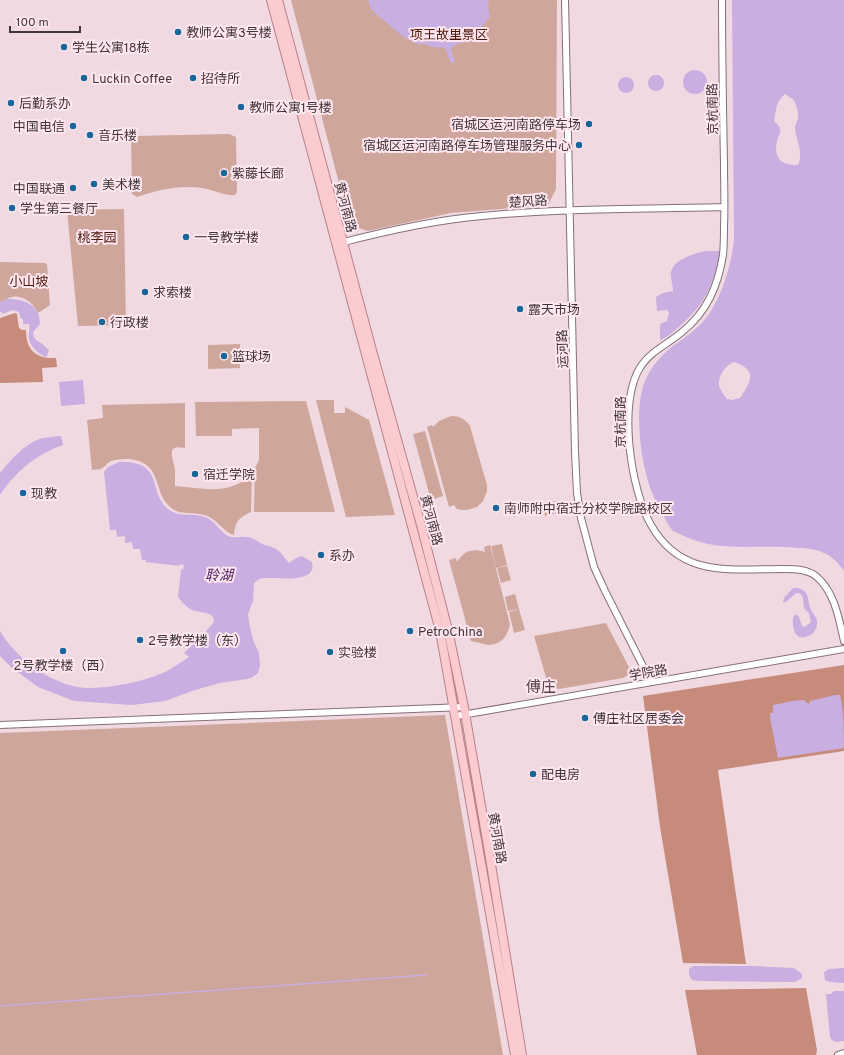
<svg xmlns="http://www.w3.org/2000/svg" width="844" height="1055" font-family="Overpass,'Noto Sans SC',sans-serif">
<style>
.green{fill:#cea69b}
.forest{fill:#c78b7b}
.water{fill:#c9aee1;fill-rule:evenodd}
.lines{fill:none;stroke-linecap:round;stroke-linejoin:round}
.stream{stroke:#c9aee1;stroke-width:1.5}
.minor-casing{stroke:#856f78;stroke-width:8}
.major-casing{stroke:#b88086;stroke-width:10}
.minor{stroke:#fff;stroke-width:6}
.major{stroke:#fbcbcf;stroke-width:8}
.poi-dot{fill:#196699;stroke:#ffe6ef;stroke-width:1.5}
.labels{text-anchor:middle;stroke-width:4;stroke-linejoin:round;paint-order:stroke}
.poi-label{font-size:13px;fill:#3f363a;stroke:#ffe6ef;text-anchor:start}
.park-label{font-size:13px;fill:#4c1607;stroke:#ffe6ef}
.street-label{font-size:13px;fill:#3f363a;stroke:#ffe6ef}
.water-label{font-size:14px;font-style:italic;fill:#431f5b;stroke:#ffe6ef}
.quarter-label{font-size:15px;fill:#57434b;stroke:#ffe6ef}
</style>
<rect width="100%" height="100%" fill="#f1d9e2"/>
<path class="green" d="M291 0H557L556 189 548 205 451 213 368 231 350 225Z
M229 134 236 137 237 192 235 195C228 197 211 189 202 188 178 185 159 190 137 197L132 194 131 137 133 136Z
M124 209 126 325 78 326 67 210Z
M0 262 45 263 47 264 50 305 38 313C34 304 23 294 12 297 8 298 4 301 0 302Z
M240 344V368L208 369V345Z
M316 400H334V413H345V407L369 420 395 515 346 517Z
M306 401 335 512H254L255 468 259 460V428L232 429V436H196L195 402Z
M185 403V448C165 444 173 458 175 469 175 475 175 480 175 486 205 488 226 496 252 475L251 512C239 517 235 522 234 535 223 532 218 520 207 516 192 510 181 518 168 505 154 490 161 466 135 460 128 458 118 459 111 461 107 463 105 467 101 469 99 470 95 469 92 470L87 420 103 418 102 405Z
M451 416C460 416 465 419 470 426L487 485V491L483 501 477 507 467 510H462L457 509 454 505 449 507 427 427 432 425 433 427 439 421Z
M425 431 443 496 431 500 413 434Z
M557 501 560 512 545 516 542 504Z
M502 544 507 565 496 568 491 546Z
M490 545 510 624C508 636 501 645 488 645 482 644 477 642 471 641L449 560 456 558 457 562C464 550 473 548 485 552L484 547Z
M507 566 511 580 501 583 497 568Z
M515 594 519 609 508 611 505 597Z
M519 609 525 630 514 633 509 612Z
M606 623 631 671 630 674 623 678 559 689 551 687 548 684 534 636Z
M445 715 503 1055H0V733Z"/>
<path class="forest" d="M15 313 17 314 19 328 22 330H26C26 351 37 359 56 358L57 367 42 368 43 382 0 383V318Z
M844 665V751L718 770 746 964 683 963 660 827 643 696Z
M806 988 817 1050 816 1055H697L685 990Z"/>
<path class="water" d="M368 0H489L488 6 490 17 471 38H467L464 43H459L451 48 455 63H453L450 61 445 48 432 47 424 44H418L405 38 376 14 371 9Z
M732 0H844V571C839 564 832 556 824 553 816 549 806 548 798 548 760 544 718 553 684 536 681 534 676 533 673 531 668 526 664 516 661 510 648 490 642 462 640 438 637 399 640 372 673 346 686 337 700 327 709 314 723 293 731 265 734 240ZM785 94 794 100C796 106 799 112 798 119 797 122 795 125 795 128 796 140 804 152 798 165 782 166 773 158 777 141 778 137 781 133 780 129 779 125 777 124 774 121 776 110 776 101 785 94ZM734 362C758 370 751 382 740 398L732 400 727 399C724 395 720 390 719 385 718 375 726 365 734 362Z
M683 82a12 12 0 1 1 24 0a12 12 0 1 1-24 0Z
M648 83a8 8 0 1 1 16 0a8 8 0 1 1-16 0Z
M618 85a8 8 0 1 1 16 0a8 8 0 1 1-16 0Z
M705 251H719L721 252C711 287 708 301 680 326 674 331 667 338 660 340V324L667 321 669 312 667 310 657 311 656 297 663 293 673 291C673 285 670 277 671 272 674 259 694 254 705 251Z
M8 299C25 299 40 305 40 324L33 332C34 340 35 339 41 343 43 344 46 348 49 350L47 356 45 357C37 353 27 344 29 333 29 331 30 328 29 324H23V319H21L19 312 13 310 2 314V312H0V302Z
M83 380 85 404 61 406 59 382Z
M61 436 63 445C36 454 15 472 0 495V473C10 461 23 445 39 439 45 437 54 437 61 436Z
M119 462C167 460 146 495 171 511 181 517 191 513 201 516 215 519 217 529 228 536 235 539 239 536 246 537 252 537 257 541 262 544 266 546 271 546 274 548 280 550 285 559 289 563L296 558 302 556 312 562C318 587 270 575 259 579 257 580 256 582 254 583L253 601 248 614 249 622 253 640 259 653 260 666 258 673 253 677 247 679 220 683 195 690 165 701 132 705 74 701 38 687 11 667 0 656V631C16 659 55 687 87 688 113 688 142 682 165 672 173 668 181 662 189 657L184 653 201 637 214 622 213 617C207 611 200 613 192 610 186 607 182 602 178 597L181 569 183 570 184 565 180 564 179 566 146 562V560H142L140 549H133L132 542 125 543V536L117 537 116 530H110L104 472 108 467Z
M793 588C797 588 802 588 805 592 809 596 808 604 811 610 813 614 816 616 817 621 817 624 817 628 815 630 814 633 811 635 808 636 794 642 792 627 793 617L796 614 799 617 802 626 805 627 811 622 809 613 804 608 803 598 801 594 798 593 795 594 786 602H783L784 598Z
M835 695H840C844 710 844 731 844 748L778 758 770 718V713H773V705C784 703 794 700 804 700L807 703 809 704 810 701Z
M693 966H753L794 968 802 974V978L795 982 698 981 692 980 689 975V969Z
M844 968V983L830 982 825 980 824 972 829 969Z
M834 991H844V1041L836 1042 832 1040 830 1037 826 994H831Z"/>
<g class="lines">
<path class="stream" d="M0 1006 426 975"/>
<g class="minor-casing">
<path id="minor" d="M565 0 575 452 577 493 581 518 594 567 605 591 651 682
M722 0C722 55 723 110 724 164 724 185 725 205 724 226 724 235 724 245 723 255 718 286 707 312 682 332 668 344 651 351 641 366 617 401 631 491 651 525 681 578 730 569 782 569 795 569 808 569 817 577 835 593 839 619 844 641
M340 243C386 231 435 220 482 216 563 208 644 209 724 207
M456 716 844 649
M0 725 464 707
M838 1055 844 1053"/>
</g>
<g class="major-casing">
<path id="major" d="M271 0 440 631 515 1055
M278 0 373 354 421 525 448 630 464 707 489 852 522 1055"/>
</g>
<use href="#minor" class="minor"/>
<use href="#major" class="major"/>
</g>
<g class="poi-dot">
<circle cx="178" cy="32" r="4"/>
<circle cx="64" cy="47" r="4"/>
<circle cx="84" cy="78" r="4"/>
<circle cx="193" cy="78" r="4"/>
<circle cx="11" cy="103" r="4"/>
<circle cx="241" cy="107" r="4"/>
<circle cx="589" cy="124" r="4"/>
<circle cx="73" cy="126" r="4"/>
<circle cx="90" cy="135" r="4"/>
<circle cx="579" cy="145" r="4"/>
<circle cx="224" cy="173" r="4"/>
<circle cx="94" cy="184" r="4"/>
<circle cx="73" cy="188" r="4"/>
<circle cx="12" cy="208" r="4"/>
<circle cx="186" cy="237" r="4"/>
<circle cx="145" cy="292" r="4"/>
<circle cx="520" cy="309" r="4"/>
<circle cx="102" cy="322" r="4"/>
<circle cx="224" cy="356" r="4"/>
<circle cx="195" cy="474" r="4"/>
<circle cx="23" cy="493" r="4"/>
<circle cx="496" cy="508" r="4"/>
<circle cx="321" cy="555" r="4"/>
<circle cx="410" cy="631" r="4"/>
<circle cx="140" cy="640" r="4"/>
<circle cx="63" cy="651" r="4"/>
<circle cx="330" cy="652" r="4"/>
<circle cx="585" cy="718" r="4"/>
<circle cx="533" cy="774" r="4"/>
</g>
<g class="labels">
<g class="poi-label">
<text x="186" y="37">教师公寓3号楼</text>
<text x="72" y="52">学生公寓18栋</text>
<text x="92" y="83">Luckin Coffee</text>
<text x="201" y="83">招待所</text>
<text x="19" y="108">后勤系办</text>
<text x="249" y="112">教师公寓1号楼</text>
<text x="581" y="129" text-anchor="end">宿城区运河南路停车场</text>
<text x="65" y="131" text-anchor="end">中国电信</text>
<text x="98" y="140">音乐楼</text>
<text x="571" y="150" text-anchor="end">宿城区运河南路停车场管理服务中心</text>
<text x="232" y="178">紫藤长廊</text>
<text x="102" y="189">美术楼</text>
<text x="65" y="193" text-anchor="end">中国联通</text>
<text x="20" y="213">学生第三餐厅</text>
<text x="194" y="242">一号教学楼</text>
<text x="153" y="297">求索楼</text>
<text x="528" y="314">露天市场</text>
<text x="110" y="327">行政楼</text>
<text x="232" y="361">篮球场</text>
<text x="203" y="479">宿迁学院</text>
<text x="31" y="498">现教</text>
<text x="504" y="513">南师附中宿迁分校学院路校区</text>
<text x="329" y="560">系办</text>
<text x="418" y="636">PetroChina</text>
<text x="148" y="645">2号教学楼（东）</text>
<text x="338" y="657">实验楼</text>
<text x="63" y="670" text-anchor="middle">2号教学楼（西）</text>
<text x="593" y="723">傅庄社区居委会</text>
<text x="541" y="779">配电房</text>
</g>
<g class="park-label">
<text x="449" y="39">项王故里景区</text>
<text x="97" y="242">桃李园</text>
<text x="29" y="286">小山坡</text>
</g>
<g class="street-label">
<text transform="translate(712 109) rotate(-91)" y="5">京杭南路</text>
<text transform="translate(528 201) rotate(-4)" y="5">楚风路</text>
<text transform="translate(346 207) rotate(75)" y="5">黄河南路</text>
<text transform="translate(562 349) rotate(-92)" y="5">运河路</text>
<text transform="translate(620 422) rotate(-90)" y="5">京杭南路</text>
<text transform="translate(432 520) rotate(75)" y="5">黄河南路</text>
<text transform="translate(648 672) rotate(-10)" y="5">学院路</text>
<text transform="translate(498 838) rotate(80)" y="5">黄河南路</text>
</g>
<g class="water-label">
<text x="219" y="580">聆湖</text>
</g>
<g class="quarter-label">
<text x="541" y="692">傅庄</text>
</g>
</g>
<path d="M10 26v6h70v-6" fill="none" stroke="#3f363a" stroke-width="2"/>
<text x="16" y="26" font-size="12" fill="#3f363a" stroke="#ffe6ef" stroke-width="3" paint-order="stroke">100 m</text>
</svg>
